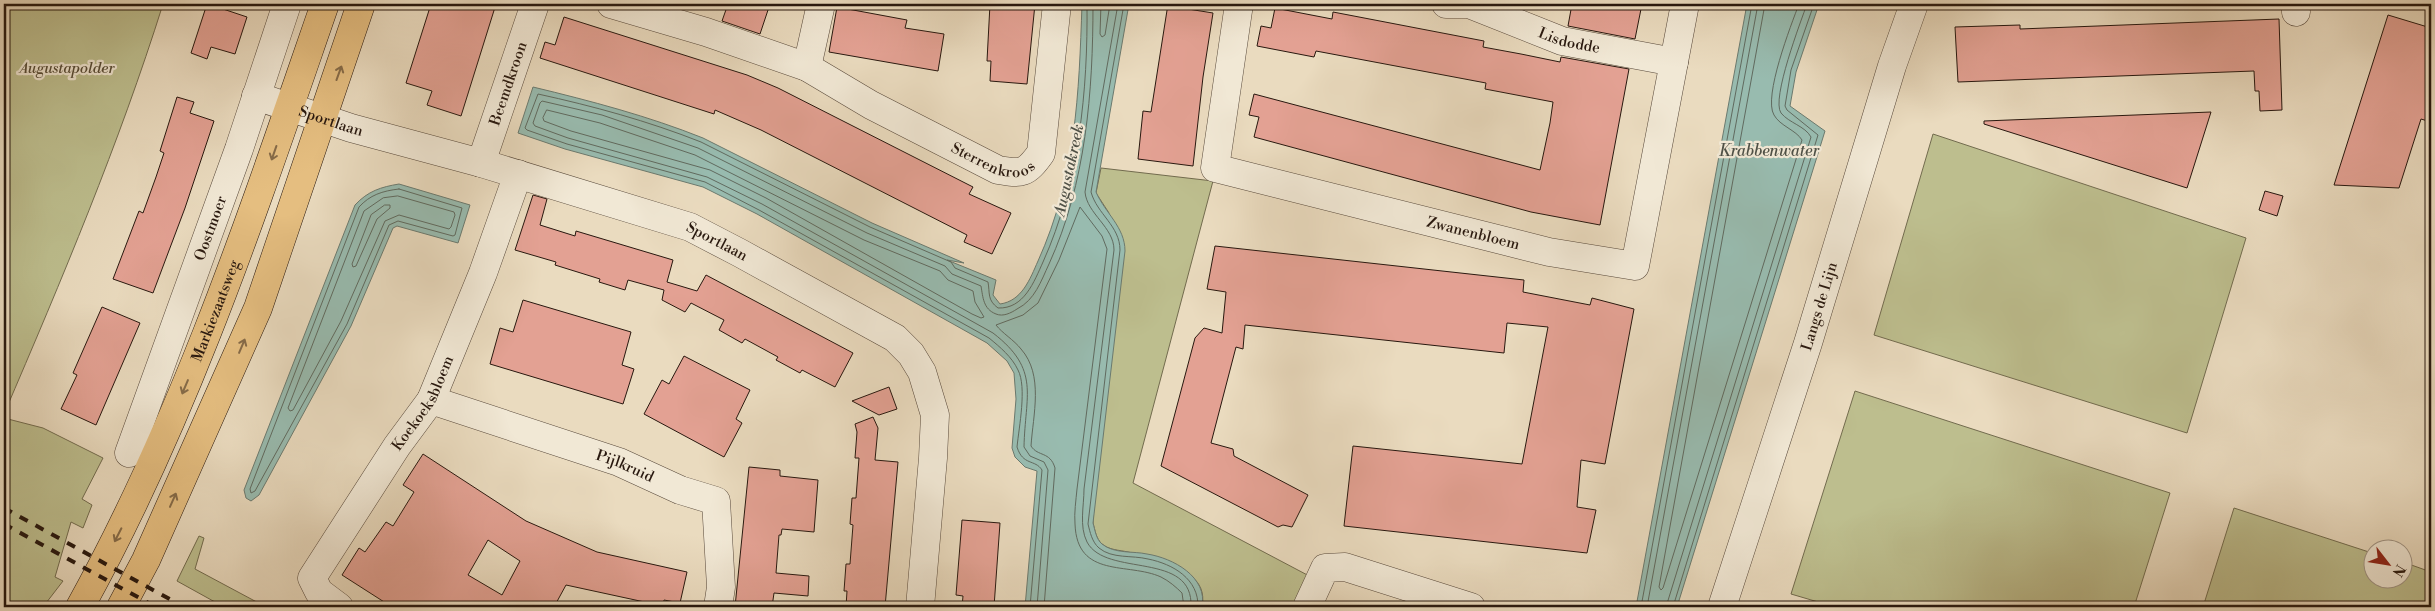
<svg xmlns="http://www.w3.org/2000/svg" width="2435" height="611" font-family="'Libre Bodoni',serif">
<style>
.green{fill:#bdbe8e;stroke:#726b4e}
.water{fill:#98bbaf;stroke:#6b7a6f}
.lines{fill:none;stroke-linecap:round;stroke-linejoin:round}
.shore{stroke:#606a5f;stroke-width:1}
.building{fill:#e3a193;stroke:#28180f;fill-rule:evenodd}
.minor-casing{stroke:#58493b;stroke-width:29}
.major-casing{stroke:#28180f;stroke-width:29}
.minor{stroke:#f1e8d5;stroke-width:28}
.major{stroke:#e5be80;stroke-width:28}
.rail{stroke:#28180f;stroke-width:4;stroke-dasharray:9 9;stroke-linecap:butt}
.oneway{stroke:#866b48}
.labels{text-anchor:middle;stroke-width:4.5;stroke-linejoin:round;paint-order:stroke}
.street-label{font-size:15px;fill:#28180f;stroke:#f1e8d5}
.park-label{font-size:15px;font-style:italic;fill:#554a35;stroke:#f1e8d5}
.water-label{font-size:16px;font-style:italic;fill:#4f5147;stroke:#f1e8d5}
</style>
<rect width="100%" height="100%" fill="#eadbbf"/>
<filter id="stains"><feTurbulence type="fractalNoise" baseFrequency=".004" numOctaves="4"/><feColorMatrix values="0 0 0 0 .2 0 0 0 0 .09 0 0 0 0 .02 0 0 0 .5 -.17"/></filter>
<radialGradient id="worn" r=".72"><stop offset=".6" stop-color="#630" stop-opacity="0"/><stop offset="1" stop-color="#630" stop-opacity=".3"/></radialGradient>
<path class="green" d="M4 4H163C119 144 62 279 4 414Z
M1933 134 2246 238 2187 433 1874 335Z
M1101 168 1213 181 1133 483 1313 578 1298 607H1202C1208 577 1180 569 1157 561 1147 558 1138 554 1128 552 1119 550 1109 550 1102 544 1096 539 1095 530 1093 523L1109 213 1096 193Z
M1855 391 2170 493 2134 607H1835L1791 594Z
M4 418 43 428 103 458 82 499 92 505 83 528 71 522 55 577 63 581 43 607H4Z
M2234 508 2372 553V578H2402L2403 562 2431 572V597L2428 607H2203Z
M199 536 204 538 195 569 266 607H224L177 581Z"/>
<path class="water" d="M1082 4H1129L1096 192C1105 213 1125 227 1125 251L1093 523C1095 530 1096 539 1102 544 1114 554 1134 551 1147 554 1173 558 1208 577 1202 607H1025L1037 471 1025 467 1015 457 1012 448 1016 399 1014 373 1007 361 987 343 757 214 703 187 565 149 518 133 533 87C591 101 648 116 703 138L872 223 964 263 947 260 996 280 993 295 1000 304C1022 301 1030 279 1038 261 1076 177 1079 94 1082 4Z
M1747 4H1819L1796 72 1790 106 1825 131 1677 607H1636Z
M399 184 470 205 458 243 397 226 393 228 351 326 259 495 251 501 246 498 244 490 355 205C368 191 381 187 399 184Z"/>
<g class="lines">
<path class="shore" d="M1101 4 1100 34 1102 37 1105 35 1110 4
M1118 4 1085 192C1087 214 1114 227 1114 250L1084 489C1084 506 1079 526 1087 542 1106 578 1194 550 1191 607
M1124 4 1091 192C1097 214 1120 226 1120 250L1088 524C1090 532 1092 542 1099 548 1112 559 1132 555 1148 559 1173 564 1199 579 1198 607
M1765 4 1659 587 1661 590 1663 588 1802 140C1796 130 1780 126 1774 115 1763 97 1791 25 1799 4
M547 110 600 123 695 155 864 240 940 271 948 280 973 291 975 302 984 317 981 318 972 314 766 198 710 170 571 131 544 121 543 118Z
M399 189 462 208 455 235 453 236 398 221 389 225 347 324 255 491 251 493 250 489 359 207C370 195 382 191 399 189Z
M398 196 454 212 455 215 451 227 449 229 399 215 385 221 341 321 293 410 290 411 288 408 364 211 383 198Z
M385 205H390V208L377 219 356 266 353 267 352 264 371 215Z
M1030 607 1042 470C1035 459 1023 466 1017 447 1019 427 1027 387 1018 370 1012 357 1000 347 989 338L759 210 705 182 567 144 527 130 525 128 538 94C593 106 648 121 701 142L870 227 951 262 955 268 988 282C990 293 987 300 998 308 1024 309 1034 282 1043 262 1079 182 1088 91 1087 4
M1037 607 1048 470 1044 462 1030 456 1024 447C1025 395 1041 370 993 333L762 204 707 177 568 138 535 126 533 123 540 103 542 101 602 115 698 148 867 233 945 266 952 274 981 286C983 297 983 309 996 314 1003 317 1011 313 1017 309 1035 300 1041 281 1049 264 1086 183 1093 92 1093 4
M1044 607 1055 468C1050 451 1038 457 1031 446 1033 415 1044 375 1021 349 1014 340 1002 333 996 325L1023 315 1038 303 1059 260 1080 207 1102 236 1107 249 1077 489C1076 500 1074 513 1075 524 1077 579 1128 562 1161 577 1169 581 1176 587 1182 593L1184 607
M1641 607 1752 4
M1647 607 1758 4
M1666 607 1811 137C1805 126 1789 123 1781 113 1771 99 1801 21 1807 4
M1673 607 1818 135 1787 110 1785 106 1791 70 1814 4"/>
</g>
<path class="building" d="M207 4H225L223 9 247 17 235 54 211 47 207 59 191 53Z
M431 4H496L461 116 427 105 432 91 406 83Z
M728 4H770L760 34 722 21Z
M990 4H1035L1027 84 990 81 991 61H987Z
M1168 4H1189L1188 9 1213 13 1203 77 1193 166 1138 159 1143 111 1151 112Z
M1572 4H1642L1635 39 1568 26Z
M837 7 907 20 905 28 944 34 938 71 829 52Z
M1275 8 1332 19 1333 12 1484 41 1483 47 1521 54 1560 62 1561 57 1629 69 1600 225 1531 212 1254 137 1259 117 1249 115 1254 94 1540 170 1550 123 1553 102 1485 89 1486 83 1316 51 1314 57 1257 46 1261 26 1271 28Z
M2388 15 2431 28V122L2421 119 2399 188 2334 185Z
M564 17 747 75 778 88 973 187 969 194 1011 213 992 254 964 242 967 235 761 130 715 110 714 114 540 58 545 42 555 45Z
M2279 19 2282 110 2260 111 2259 91H2255L2254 71 1958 82 1955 27 2020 25V29Z
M177 97 194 102 190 113 214 121 185 208 153 293 113 279 139 211 143 213 156 177 164 153 160 151Z
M2211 112 2187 188 1984 124V121Z
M2265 191 2283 196 2277 216 2259 210Z
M533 195 547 199 540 225 575 236 576 231 673 260 667 282 697 291 706 275 853 353 835 387 802 370 800 373 776 360 778 357 745 339 742 343 719 330 724 320 691 303 685 312 662 300 664 290 628 280 625 290 599 282 600 279 555 265 556 262 515 250Z
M1215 246 1524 280 1523 292 1590 305 1592 298 1634 309 1605 464 1581 460 1577 507 1596 510 1587 553 1344 526 1353 446 1522 464 1548 327 1507 323 1504 353 1245 325 1243 349 1236 347 1211 443 1233 449 1234 456 1308 495 1292 527 1283 525 1278 527 1161 466 1195 338 1204 328 1222 333 1226 292 1207 289Z
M523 300 631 332 622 365 634 369 623 404 490 364 500 328 513 332Z
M102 307 140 323 96 425 61 409 77 375 73 373Z
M684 356 750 390 736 419 742 423 724 457 644 414 662 380 669 384Z
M889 387 897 409 879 415 852 401Z
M873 417 878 428 875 460 898 462 885 607H846L847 591H844L846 564H850L853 525 850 524 852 498H856L859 458H855L857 432 855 424Z
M423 454 526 521 597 552 687 572 680 603 664 600 663 606 566 585 554 607H392L342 575 359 548 365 552 386 522 393 526 414 492 403 485ZM488 540 520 561 502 595 468 575Z
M749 467 780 470V476L818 480 814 532 782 529 781 535H779L776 573 809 576 808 596 774 593 772 607H735Z
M962 520 1000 523 994 607H962L963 596 956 595Z"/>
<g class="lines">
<g class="minor-casing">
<g id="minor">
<path id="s1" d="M611 4 706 32 807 67 871 105 998 170C1022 174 1026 174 1041 153L1057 4"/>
<path id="s2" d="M1239 4 1215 168 1549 252 1635 266 1685 4"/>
<path id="s3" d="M1446 4H1469L1562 41 1674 62"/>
<path d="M2295 4 2296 12"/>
<path d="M807 67 821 4"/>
<path id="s4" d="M256 96 351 128 481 163 690 227 740 253 895 338 911 354 922 372 935 415 933 458 920 607"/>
<path id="s5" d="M481 163 535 4"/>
<path id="s6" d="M431 400 619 462 680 490 716 501 721 587 718 607"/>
<path id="s7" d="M129 453 239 149 287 4"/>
<path id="s8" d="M339 607 319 592 312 578 397 446 431 400 483 273 518 174"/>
<path d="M1307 607 1325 568 1345 567 1471 607"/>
<path id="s9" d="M1722 607 1808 343 1892 66 1914 4"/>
</g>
</g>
<g class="major-casing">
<g id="major">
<path id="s10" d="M80 607C186 416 254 209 325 4"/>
<path d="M121 607 146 560 258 308 361 4"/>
</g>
</g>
<use href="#minor" class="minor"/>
<use href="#major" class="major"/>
<path class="rail" d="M4 508 184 607
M4 524 156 607"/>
</g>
<defs><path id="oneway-shaft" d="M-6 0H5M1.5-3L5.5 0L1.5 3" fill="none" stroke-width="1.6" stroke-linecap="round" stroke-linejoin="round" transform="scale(1.25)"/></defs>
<g class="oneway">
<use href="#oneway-shaft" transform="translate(339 73) rotate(-70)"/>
<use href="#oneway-shaft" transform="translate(274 153) rotate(109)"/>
<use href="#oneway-shaft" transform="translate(242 346) rotate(-67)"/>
<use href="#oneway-shaft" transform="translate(185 387) rotate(113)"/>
<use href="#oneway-shaft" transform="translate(173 500) rotate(-66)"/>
<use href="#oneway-shaft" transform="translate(118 535) rotate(117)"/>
</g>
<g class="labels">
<g class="street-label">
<text dy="5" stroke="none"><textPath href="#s3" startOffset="130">Lisdodde</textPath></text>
<text dy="5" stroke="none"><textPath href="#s5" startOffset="84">Beemdkroon</textPath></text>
<text dy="5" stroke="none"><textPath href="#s4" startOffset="79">Sportlaan</textPath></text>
<text dy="5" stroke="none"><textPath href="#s1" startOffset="416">Sterrenkroos</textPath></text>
<text dy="5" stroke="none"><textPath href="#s7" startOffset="239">Oostmoer</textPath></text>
<text dy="5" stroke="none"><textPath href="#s2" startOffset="432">Zwanenbloem</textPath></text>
<text dy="5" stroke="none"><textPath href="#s4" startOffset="484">Sportlaan</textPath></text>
<text dy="5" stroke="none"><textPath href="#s9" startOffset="316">Langs de Lijn</textPath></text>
<text dy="5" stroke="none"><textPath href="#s10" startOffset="326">Markiezaatsweg</textPath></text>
<text dy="5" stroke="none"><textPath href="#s8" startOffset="248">Koekoeksbloem</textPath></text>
<text dy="5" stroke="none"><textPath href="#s6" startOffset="205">Pijlkruid</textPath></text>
</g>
<g class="park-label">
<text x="67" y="73">Augustapolder</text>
</g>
<g class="water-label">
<text x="1769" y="156">Krabbenwater</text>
<text transform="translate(1068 170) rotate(-78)" y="6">Augustakreek</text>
</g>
</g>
<rect width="2435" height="611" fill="none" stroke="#eadbbf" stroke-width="20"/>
<rect x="5" y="5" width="2425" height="601" fill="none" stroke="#28180f" stroke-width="2.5"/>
<rect x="10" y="10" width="2415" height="591" fill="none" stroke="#28180f"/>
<g transform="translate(2388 564) rotate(121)"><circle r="24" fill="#f1e8d5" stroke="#a19586"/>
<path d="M0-4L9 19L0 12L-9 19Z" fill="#8f2418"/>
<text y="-8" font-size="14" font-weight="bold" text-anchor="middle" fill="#28180f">N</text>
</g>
<rect width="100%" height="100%" filter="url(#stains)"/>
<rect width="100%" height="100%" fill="url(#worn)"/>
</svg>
